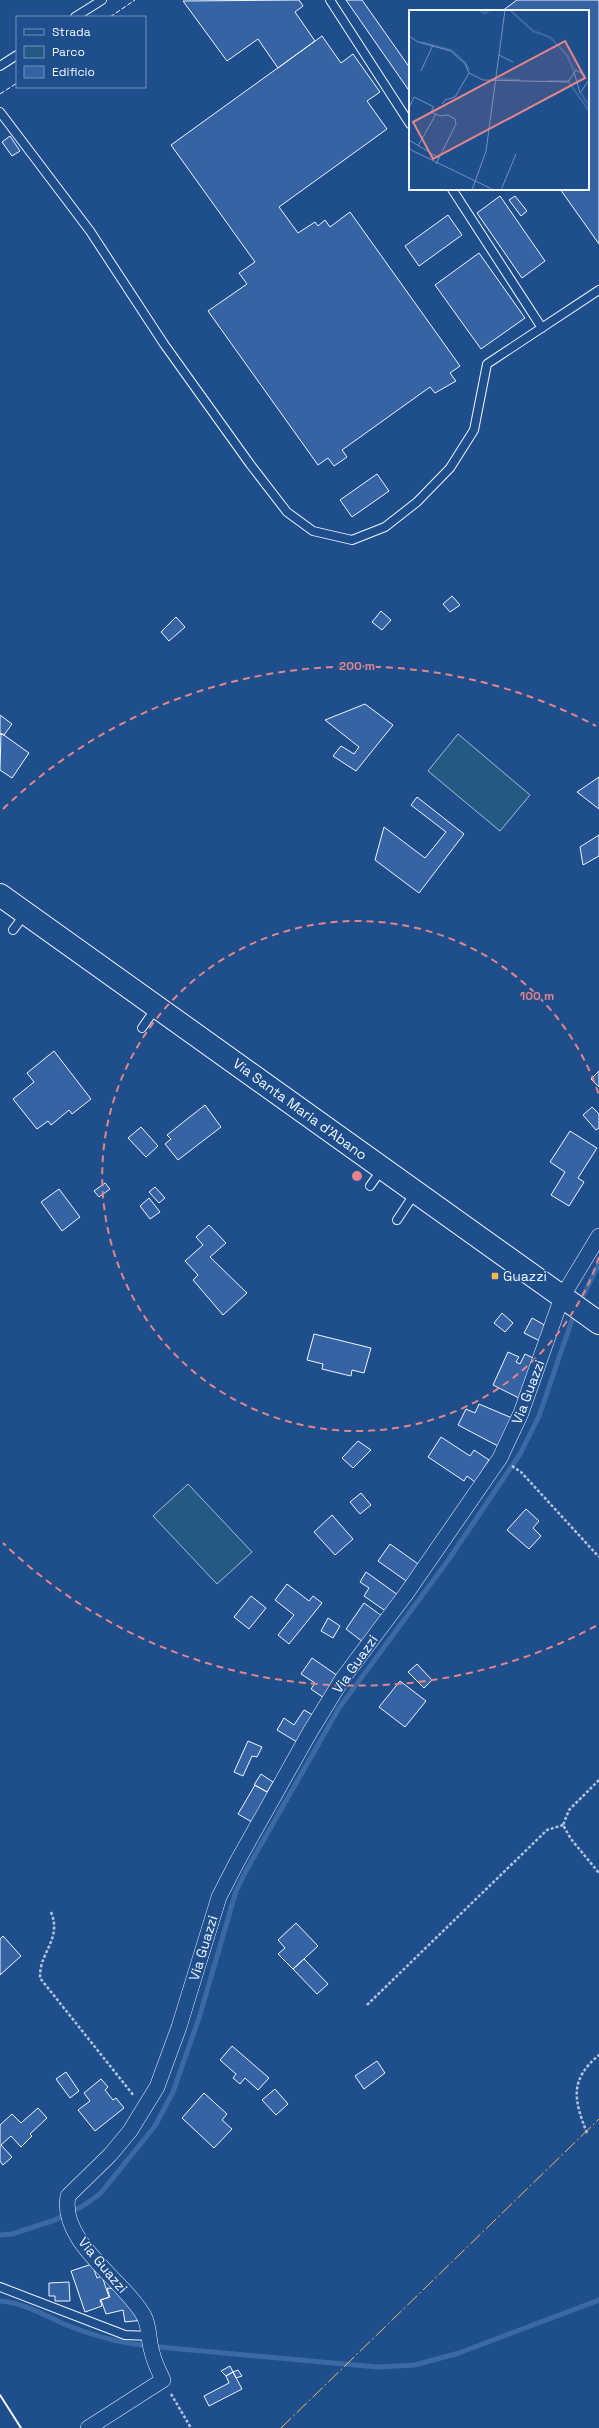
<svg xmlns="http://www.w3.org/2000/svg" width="599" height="2428" font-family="'Space Grotesk',sans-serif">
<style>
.green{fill:#245a82;stroke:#a8bbd7}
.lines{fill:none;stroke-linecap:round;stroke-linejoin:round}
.stream{stroke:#3b69a3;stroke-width:5}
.building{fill:#3563a3;stroke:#f2f6ff}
.lane-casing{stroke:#f2f6ff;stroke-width:10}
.street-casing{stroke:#f2f6ff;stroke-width:16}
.secondary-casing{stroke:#f2f6ff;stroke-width:24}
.path{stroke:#b3c4dc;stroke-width:2.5;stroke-dasharray:3 2;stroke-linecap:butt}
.lane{stroke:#1f4e8c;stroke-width:8}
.street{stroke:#1f4e8c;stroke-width:15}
.secondary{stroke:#1f4e8c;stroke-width:22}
.fence{stroke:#f2f6ff;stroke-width:1;stroke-dasharray:5 2;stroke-linecap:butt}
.wall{stroke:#f2f6ff;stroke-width:2}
.power{stroke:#ffb74d;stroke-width:1;stroke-dasharray:14 3 2 3;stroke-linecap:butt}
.ring{fill:none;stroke:#e38589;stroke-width:2;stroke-dasharray:7 5}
.poi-dot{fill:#ffb74d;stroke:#1f4e8c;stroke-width:1.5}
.labels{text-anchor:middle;stroke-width:3;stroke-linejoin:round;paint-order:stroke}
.street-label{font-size:14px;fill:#f2f6ff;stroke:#1f4e8c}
.poi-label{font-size:14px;fill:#f2f6ff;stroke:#1f4e8c;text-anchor:start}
.inset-river{fill:none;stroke:#3b69a3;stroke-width:2}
.inset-road{fill:none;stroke:#7391ba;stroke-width:1}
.view{fill:#e38589;fill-opacity:0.15;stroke:#e38589;stroke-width:2}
.inset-edge{fill:none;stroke:#f2f6ff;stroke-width:2}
.centre{fill:#e38589;stroke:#1f4e8c;stroke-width:2}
.ring-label{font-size:12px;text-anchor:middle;font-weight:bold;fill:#e38589;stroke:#1f4e8c;stroke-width:3;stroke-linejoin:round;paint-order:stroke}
</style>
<rect width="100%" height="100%" fill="#1f4e8c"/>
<path class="green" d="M458 734 530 795 500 831 428 771Z
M188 1484 252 1552 217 1584 153 1516Z"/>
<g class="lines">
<path class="stream" d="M580 1302 599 1264
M0 2235 12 2234 55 2220 81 2207 100 2194 155 2126 173 2092 199 2018 236 1891 247 1869 339 1708 449 1559 520 1454 539 1416 575 1311
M0 2301C24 2303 42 2314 64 2324 89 2334 115 2342 142 2345
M159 2347 377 2367 415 2365 459 2353 599 2300"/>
</g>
<path class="building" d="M299 0 303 6 295 12 315 41 278 68 258 39 227 61 183 1Z
M346 0H362L410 68V92Z
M517 0H599V244L560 189H588V11H502Z
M322 36 341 63 353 54 380 92 367 101 387 129 279 207 298 233 315 222 318 226 325 220 330 227 350 212 460 366 450 373 456 381 435 393 430 387 342 450 347 457 334 466 328 458 318 465 208 311 247 284 239 273 255 262 171 145Z
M10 136 20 151 12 156 2 142Z
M500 196 545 261 522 278 477 213Z
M515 196 527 211 521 216 509 200Z
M448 215 462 235 419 266 405 246Z
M479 253 525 318 481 349 435 285Z
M377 474 389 491 352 517 340 500Z
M452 596 460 605 450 612 443 604Z
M381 611 391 620 382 630 372 622Z
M176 617 185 627 169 641 161 632Z
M365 704 393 725 356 771 333 756 341 746 354 754 359 747 325 720Z
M0 715 12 724 4 735 0 734Z
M1 733 29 753 12 778 0 770Z
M599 777V809L577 792Z
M417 797 464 834 419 893 375 860 384 827 425 858 446 832 411 805Z
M599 835V856L583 865 580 847Z
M54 1051 91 1099 72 1114 69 1110 51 1125 48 1121 37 1129 13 1099 34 1082 27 1073Z
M599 1071V1087L591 1079Z
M205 1105 221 1127 178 1160 165 1144 171 1139 167 1135Z
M592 1107 599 1114V1128L596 1130 583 1115Z
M141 1127 158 1146 146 1157 128 1138Z
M570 1131 597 1148 578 1178 584 1182 569 1206 551 1195 565 1172 550 1162Z
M105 1183 110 1189 99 1197 94 1191Z
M155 1187 165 1198 159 1203 149 1192Z
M59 1189 80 1217 62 1231 41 1202Z
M149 1198 160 1212 150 1219 140 1206Z
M209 1225 226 1243 210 1257 247 1293 223 1315 193 1280 198 1275 185 1261 203 1245 196 1237Z
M502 1313 513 1323 505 1332 494 1323Z
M532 1318 548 1327 540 1341 524 1333Z
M314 1334 371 1348 364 1373 352 1370 351 1376 322 1369 323 1364 307 1360Z
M508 1352 519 1357 516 1362 520 1364 525 1354 537 1360 519 1398 493 1385Z
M479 1404 512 1418 498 1446 458 1425 466 1409 475 1413Z
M441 1437 470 1456 474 1450 489 1460 475 1482 467 1476 464 1481 428 1457Z
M358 1441 371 1450 353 1468 342 1458Z
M361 1493 371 1505 360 1514 350 1502Z
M526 1509 539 1521 533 1528 541 1536 529 1549 507 1530Z
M332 1515 353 1539 335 1555 314 1532Z
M390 1544 421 1566 409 1583 378 1561Z
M366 1572 398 1595 387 1612 364 1596 369 1588 360 1582Z
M287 1584 309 1601 313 1596 322 1603 289 1644 278 1635 294 1615 275 1600Z
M251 1596 266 1608 249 1629 234 1617Z
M364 1603 382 1616 363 1642 346 1629Z
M328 1618 340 1626 333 1638 321 1631Z
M312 1658 338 1676 324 1698 311 1689 315 1683 301 1674Z
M417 1664 432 1680 424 1688 408 1672Z
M400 1681 426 1701 405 1727 379 1707Z
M304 1710 313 1715 297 1742 277 1730 284 1718 294 1725Z
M248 1741 262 1747 257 1757 252 1756 243 1776 234 1772Z
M261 1774 273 1782 267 1792 254 1785Z
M255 1785 269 1793 252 1822 238 1814Z
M296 1923 318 1946 293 1969 278 1954 285 1948 278 1940Z
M3 1936 21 1956 0 1975V1939Z
M304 1959 328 1984 317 1994 293 1969Z
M232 2046 269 2078 258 2090 245 2078 240 2084 233 2078 236 2074 220 2060Z
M377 2061 385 2073 364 2089 355 2076Z
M66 2072 79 2091 70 2098 56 2079Z
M101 2079 108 2087 105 2090 113 2100 116 2098 124 2108 95 2131 78 2110 90 2101 84 2093Z
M275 2089 288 2104 276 2115 262 2100Z
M204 2093 227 2114 222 2120 232 2129 214 2148 182 2118Z
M38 2108 47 2118 30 2134 32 2136 21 2147 11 2136 1 2145 12 2157 3 2165 0 2161V2125L12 2114 21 2123Z
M92 2264 97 2278 102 2276 109 2297 100 2300 102 2306 85 2312 71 2271Z
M69 2282 70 2301H55V2296H49V2283Z
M107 2288 119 2289 143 2320 125 2322 123 2310 106 2314 101 2300 110 2297Z
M230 2366 233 2372 226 2376 221 2371Z
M238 2370 242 2376 236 2378 233 2372Z
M233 2372 242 2389 209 2406 204 2396 229 2383 226 2376Z"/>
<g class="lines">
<g class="lane-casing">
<path id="lane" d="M330 0 410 124
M75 17 102 0
M0 66 17 55
M0 112 90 231 164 344 250 464 287 512 313 531 352 540 385 527 417 502 450 468 474 430 487 364 599 290
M452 189 542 328
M13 930 25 914
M142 1028 156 1008
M370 1186 382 1169
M397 1220 415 1193
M0 2287 125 2335 150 2336"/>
</g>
<g class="street-casing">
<path id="street" d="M88 2428 163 2380C159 2371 154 2362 152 2352 148 2340 150 2327 144 2316 124 2280 59 2242 68 2196L110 2155 130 2131 157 2087 179 2027 219 1897 237 1862 310 1732 343 1678 406 1594 500 1458 521 1413 562 1297 599 1236"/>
</g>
<g class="secondary-casing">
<path id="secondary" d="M0 895 599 1323"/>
</g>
<path class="path" d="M512 1466 521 1472 599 1557
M599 1780 569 1810 563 1825 571 1839 599 1873
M51 1912C59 1931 50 1943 43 1960 41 1965 40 1972 40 1978L134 2096
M367 2005 547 1830 563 1825
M587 2133C574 2100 569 2080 599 2055
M171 2394 191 2428"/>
<use href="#lane" class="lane"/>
<use href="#street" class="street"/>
<use href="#secondary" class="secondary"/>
<path class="fence" d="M110 17 135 0
M0 94 17 83"/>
<path class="wall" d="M0 2395 21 2428"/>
<path class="power" d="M281 2428 599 2119"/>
</g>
<g class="ring">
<path d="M599 1257A255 255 0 1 1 599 1095"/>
<path d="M596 1626A510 510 0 0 1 3 1543M3 809A510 510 0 0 1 596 726"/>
</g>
<rect class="poi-dot" x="491" y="1272" width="8" height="8" rx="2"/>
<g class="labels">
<g class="street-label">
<text transform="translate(300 1109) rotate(36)" y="5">Via Santa Maria d'Abano</text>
<text transform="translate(528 1392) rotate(-69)" y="5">Via Guazzi</text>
<text transform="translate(355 1664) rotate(-55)" y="5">Via Guazzi</text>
<text transform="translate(203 1948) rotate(-73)" y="5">Via Guazzi</text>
<text transform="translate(103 2265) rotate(50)" y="5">Via Guazzi</text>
</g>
<g class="poi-label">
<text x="503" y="1281">Guazzi</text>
</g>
</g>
<g transform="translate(409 10)">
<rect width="180" height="180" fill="#1f4e8c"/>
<path class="inset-river" d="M70 0 76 3 81 0M101 0 124 21 141 27 158 45 165 61M12 32 42 40 57 53 60 60M88 69 111 70M138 71H159L180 101M172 83 180 96"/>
<path class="inset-road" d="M0 26 9 32 42 41 56 54 60 63 74 70 159 72 167 60 176 65M90 45 104 52M12 61 24 35M165 62 171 83 180 70M33 94 36 90 46 87 60 63M0 98 5 87 25 97 22 102 31 106 39 105 46 109 47 114 30 148M0 130 30 148 27 154M9 136 27 104M0 139 85 180M63 180 77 141 96 0M92 180 107 144"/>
<path class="view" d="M156 31 176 68 24 149 4 112Z"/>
<rect width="180" height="180" class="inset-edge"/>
</g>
<circle cx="357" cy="1176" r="6" class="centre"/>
<g class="ring-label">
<text x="357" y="670">200 m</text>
<text x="537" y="1000">100 m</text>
</g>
<rect x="16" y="16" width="130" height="72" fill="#1f4e8c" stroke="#7391ba"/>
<rect x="24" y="29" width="20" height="6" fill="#1f4e8c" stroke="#7391ba"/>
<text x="52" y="36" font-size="12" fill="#f2f6ff">Strada</text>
<rect x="24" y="46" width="20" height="12" fill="#245a82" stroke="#7391ba"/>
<text x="52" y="56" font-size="12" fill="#f2f6ff">Parco</text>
<rect x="24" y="66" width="20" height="12" fill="#3563a3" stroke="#7391ba"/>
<text x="52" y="76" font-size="12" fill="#f2f6ff">Edificio</text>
</svg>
